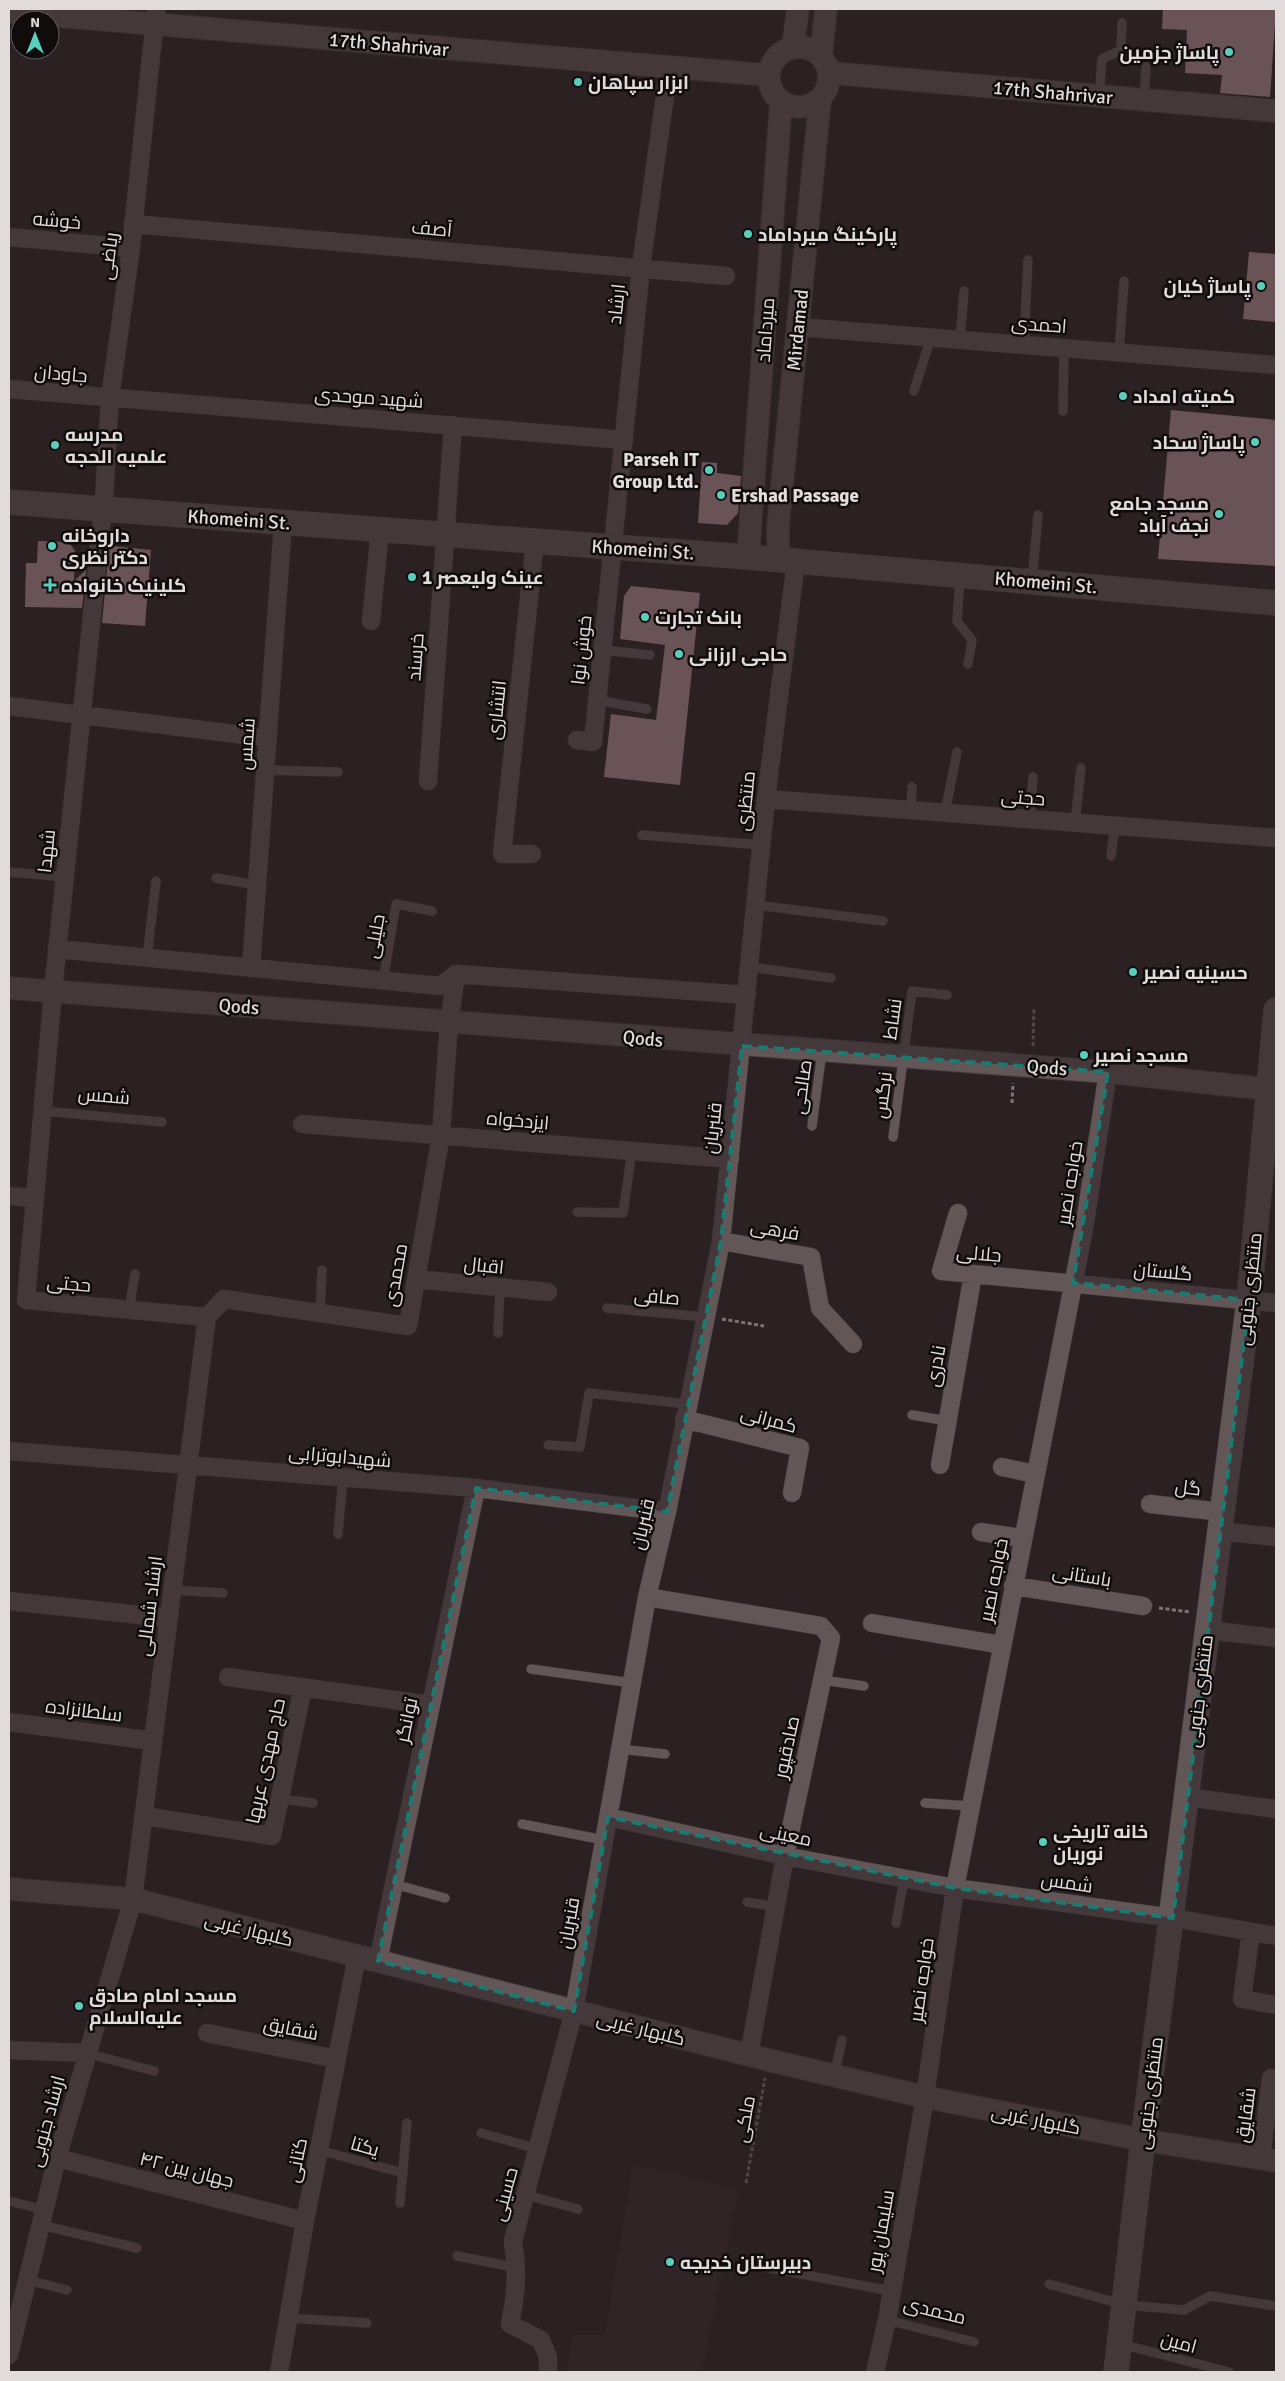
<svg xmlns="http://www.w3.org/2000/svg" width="1285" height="2381" font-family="Signika,Cairo,sans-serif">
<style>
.built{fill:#39292a}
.building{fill:#b79194}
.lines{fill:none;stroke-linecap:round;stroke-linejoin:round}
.service-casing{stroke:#453c3d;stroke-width:10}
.minor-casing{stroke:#453c3d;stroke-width:19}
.tertiary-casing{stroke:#453c3d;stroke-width:24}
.secondary-casing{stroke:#453c3d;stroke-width:26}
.path{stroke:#7d7474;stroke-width:3;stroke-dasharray:4 2.5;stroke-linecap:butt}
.service{stroke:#625657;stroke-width:9}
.minor{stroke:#625657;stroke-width:18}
.tertiary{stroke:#625657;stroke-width:22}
.secondary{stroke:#625657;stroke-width:25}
.marked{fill:none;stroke:#1a7b73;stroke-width:4;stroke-dasharray:10 6;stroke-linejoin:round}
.poi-dot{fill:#5acebc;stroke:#110c0c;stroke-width:2}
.labels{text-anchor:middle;stroke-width:5;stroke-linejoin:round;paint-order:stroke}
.street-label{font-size:19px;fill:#e2dbdb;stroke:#110c0c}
.poi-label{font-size:19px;font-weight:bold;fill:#e2dbdb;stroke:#110c0c;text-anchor:start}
</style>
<rect width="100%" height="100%" fill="#2b2122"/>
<path class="built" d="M633 2164 738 2189 702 2372H567L572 2335H605Z"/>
<path class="building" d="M1163 9H1276L1270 97 1220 93 1222 75 1185 73 1187 30 1162 29Z
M1249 252 1276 254V322L1243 319Z
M1171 410 1276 420V566L1158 559Z
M702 462 717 463V473L741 476 738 513 727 525 698 523Z
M38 541 69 542 75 551 74 581 86 570 82 608 25 607 26 563H37Z
M113 546 151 550 145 626 102 623 109 549Z
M631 586 700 593 680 785 604 777 611 714 656 720 665 645 620 639 624 596Z"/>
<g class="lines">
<g class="service-casing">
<path id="service" d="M1099 96 1102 59 1121 50 1122 23
M1144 100 1146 67
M960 339 964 291
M1024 344 1028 260
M1119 352 1124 281
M914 391 931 337
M1063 411 1064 347
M960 578 957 621 972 640 968 664
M1032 581 1038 515
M602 650 650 655
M596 700 647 709
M265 770 338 772
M911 810 912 787
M945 813 957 752
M1030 819 1033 777
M1075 823 1081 768
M642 835 761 845
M1111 856 1115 826
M9 872 65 877
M216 878 257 885
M756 905 883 921
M147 958 156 881
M750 967 831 978
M383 981 396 904 432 911
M43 1111 162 1122
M812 1126 822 1052
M893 1137 912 991 947 995
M577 1212 623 1213 632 1151
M607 1308 705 1317
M129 1310 135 1274
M320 1313 322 1270
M498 1333 500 1288
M912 1415 948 1421
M548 1445 580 1447 589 1393 687 1404
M338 1534 343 1477
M173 1590 223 1593
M531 1669 632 1683
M822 1680 864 1686
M620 1749 665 1754
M280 1799 313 1803
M925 1803 971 1806
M522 1824 604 1840
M394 1884 445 1898
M747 1902 776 1907
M896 1923 904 1879
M86 2053 154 2071
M834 2076 842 2040
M481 2133 538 2149
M319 2150 403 2173
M526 2195 578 2209
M9 2201 45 2210
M400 2203 407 2123
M41 2225 137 2248
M457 2256 518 2268
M758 2266 891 2291
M28 2280 67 2290
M1049 2284 1125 2305 1184 2310 1210 2296 1276 2306
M288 2318 367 2323
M887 2320 974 2342
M1121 2344 1229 2372"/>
</g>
<g class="minor-casing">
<path id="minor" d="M156 9 131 248 110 398 104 499 53 991 26 1300 207 1317
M133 224 726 276
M9 237 131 248
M798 327 1276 365
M9 389 624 440
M371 621 380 530
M9 706 268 738
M577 740 593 742 641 267 669 67
M428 781 453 425
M766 799 1276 838
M532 854H502L535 541
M57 949 440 986 456 974 747 995
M251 968 283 523
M302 1124 730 1159
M9 1196 35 1198
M958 1213 941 1271 1276 1303
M721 1241 811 1257 820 1308 853 1344
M416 1279 548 1292
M207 1317 224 1299 408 1326 441 1135 449 1023 456 974
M684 1419 800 1448 792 1493
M9 1451 476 1488 667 1512
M940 1465 973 1274
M1002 1467 1035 1474
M1150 1504 1222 1512
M1219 1531 1276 1537
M981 1532 1022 1538
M1013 1586 1143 1606
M647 1597 821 1626 831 1638 785 1856 749 2055
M9 1601 169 1618
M872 1623 1002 1645
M1207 1630 1276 1638
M228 1677 431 1705
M9 1722 153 1741
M1186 1797 1276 1809
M144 1816 272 1836 303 1687
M608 1817 785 1856 955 1888 1173 1918 1276 1936
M1251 1932 1242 1999 1276 2005
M378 1961 476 1488
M207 2033 337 2059
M9 2050 86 2053
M57 2158 305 2221
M1261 2158 1271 2078
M9 2355 57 2158 133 1899 207 1317
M279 2372 305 2221 357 1956
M548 2372V2357L541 2340 510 2324C516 2295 518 2271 513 2241L574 2011 647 1597 667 1512 721 1241 766 799 796 562
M875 2372 887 2320 925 2097 955 1888 1084 1229 1108 1072"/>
</g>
<g class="tertiary-casing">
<path id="tertiary" d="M9 12 768 75
M769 77a30 30 0 1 1 60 0a30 30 0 1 1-60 0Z
M793 47 798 9
M821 56 826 9
M830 73 1276 111
M748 557 781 102
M778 560V526L820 100
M9 988 1108 1072 1276 1090
M9 1889 133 1899 768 2060 925 2097 1143 2140 1276 2161"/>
</g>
<g class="secondary-casing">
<path id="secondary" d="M9 502 748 557 1276 603
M1116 2372 1143 2140 1249 1300 1276 1010"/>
</g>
<path class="path" d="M1033 1046 1034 1007
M1012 1103 1013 1083
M722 1319 764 1326
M1159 1608 1190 1612
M746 2183 765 2078"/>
<use href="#service" class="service"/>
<use href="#minor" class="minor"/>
<use href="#tertiary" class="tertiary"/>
<use href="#secondary" class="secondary"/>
</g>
<path d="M0 0H1285V2381H0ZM742 1046 1108 1072 1073 1283 1249 1300 1173 1918 955 1888 608 1817 574 2011 378 1961 476 1488 667 1512 721 1241Z" fill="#2b2122" fill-opacity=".55" fill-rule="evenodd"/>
<path class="marked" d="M742 1046 1108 1072 1073 1283 1249 1300 1173 1918 955 1888 608 1817 574 2011 378 1961 476 1488 667 1512 721 1241Z"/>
<g class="poi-dot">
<circle cx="1229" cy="52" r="5"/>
<circle cx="578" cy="82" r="5"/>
<circle cx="748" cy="234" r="5"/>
<circle cx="1261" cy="286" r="5"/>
<circle cx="1123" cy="396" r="5"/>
<circle cx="1255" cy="442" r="5"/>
<circle cx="55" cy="445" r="5"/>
<circle cx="709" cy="470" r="5"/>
<circle cx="721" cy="495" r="5"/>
<circle cx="1219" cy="514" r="5"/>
<circle cx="52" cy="546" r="5"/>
<circle cx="412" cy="577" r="5"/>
<path d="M47.5 577.5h5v5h5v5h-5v5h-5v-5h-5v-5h5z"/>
<circle cx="645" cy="617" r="5"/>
<circle cx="679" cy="654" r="5"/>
<circle cx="1133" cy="972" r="5"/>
<circle cx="1084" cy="1055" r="5"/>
<circle cx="1043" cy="1842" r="5"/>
<circle cx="79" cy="2006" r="5"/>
<circle cx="670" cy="2262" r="5"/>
</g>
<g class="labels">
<g class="street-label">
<text transform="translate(389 44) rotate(5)" y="7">17th Shahrivar</text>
<text transform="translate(1053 92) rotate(5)" y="7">17th Shahrivar</text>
<text transform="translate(57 220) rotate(5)" y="7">خوشه</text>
<text transform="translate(432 228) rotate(5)" y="7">آصف</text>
<text transform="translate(108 256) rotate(-83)" y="7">ریاضی</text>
<text transform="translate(616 304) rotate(-84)" y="7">ارشاد</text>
<text transform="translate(1039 324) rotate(4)" y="7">احمدی</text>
<text transform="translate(765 330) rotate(-86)" y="7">میرداماد</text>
<text transform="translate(797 330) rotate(-84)" y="7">Mirdamad</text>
<text transform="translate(61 373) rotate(5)" y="7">جاودان</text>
<text transform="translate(369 397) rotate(4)" y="7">شهید موحدی</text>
<text transform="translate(239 519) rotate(4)" y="7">Khomeini St.</text>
<text transform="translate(643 549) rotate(4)" y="7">Khomeini St.</text>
<text transform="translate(1046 582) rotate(5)" y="7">Khomeini St.</text>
<text transform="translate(581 650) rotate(-84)" y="7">خوش نوا</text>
<text transform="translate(415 657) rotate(-86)" y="7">خرسند</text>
<text transform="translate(496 710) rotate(-84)" y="7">انتشاری</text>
<text transform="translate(246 744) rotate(-86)" y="7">شمس</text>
<text transform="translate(1023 797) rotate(4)" y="7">حجتی</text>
<text transform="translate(745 801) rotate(-84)" y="7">منتظری</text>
<text transform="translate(46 851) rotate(-84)" y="7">شهدا</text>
<text transform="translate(374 936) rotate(-80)" y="7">جلیلی</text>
<text transform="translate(239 1006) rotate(4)" y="7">Qods</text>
<text transform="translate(892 1019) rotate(-82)" y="7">نشاط</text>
<text transform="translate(643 1038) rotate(5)" y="7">Qods</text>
<text transform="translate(1047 1067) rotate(4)" y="7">Qods</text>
<text transform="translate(801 1087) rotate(-82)" y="7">صالحی</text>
<text transform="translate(104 1095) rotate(5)" y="7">شمس</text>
<text transform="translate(882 1095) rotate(-83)" y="7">نرگس</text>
<text transform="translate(518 1120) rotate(5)" y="7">ایزدخواه</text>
<text transform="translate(712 1128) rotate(-84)" y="7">قنبریان</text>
<text transform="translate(1069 1183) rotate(-81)" y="7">خواجه نصیر</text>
<text transform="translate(775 1229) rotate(10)" y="7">فرهی</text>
<text transform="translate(979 1253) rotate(5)" y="7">جلالی</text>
<text transform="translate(484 1265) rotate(6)" y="7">اقبال</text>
<text transform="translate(1163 1271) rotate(5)" y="7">گلستان</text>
<text transform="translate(395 1275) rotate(-80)" y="7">محمدی</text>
<text transform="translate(69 1283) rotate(5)" y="7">حجتی</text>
<text transform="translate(1249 1289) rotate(-84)" y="7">منتظری جنوبی</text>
<text transform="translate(657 1296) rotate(5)" y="7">صافی</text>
<text transform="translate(935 1366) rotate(-80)" y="7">نادری</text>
<text transform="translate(769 1419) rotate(15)" y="7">کمرانی</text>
<text transform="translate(340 1456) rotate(5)" y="7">شهیدابوترابی</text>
<text transform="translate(1188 1487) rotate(7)" y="7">گل</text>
<text transform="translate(642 1524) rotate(-77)" y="7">قنبریان</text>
<text transform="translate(1082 1575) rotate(9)" y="7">باستانی</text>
<text transform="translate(993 1580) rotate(-79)" y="7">خواجه نصیر</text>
<text transform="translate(149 1606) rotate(-83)" y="7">ارشاد شمالی</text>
<text transform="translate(1199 1691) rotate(-83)" y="7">منتظری جنوبی</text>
<text transform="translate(84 1710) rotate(7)" y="7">سلطانزاده</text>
<text transform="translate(406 1720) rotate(-78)" y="7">توانگر</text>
<text transform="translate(786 1747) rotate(-78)" y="7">صادقپور</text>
<text transform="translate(265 1761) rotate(-78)" y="7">حاج مهدی عربها</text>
<text transform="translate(786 1834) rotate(12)" y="7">معینی</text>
<text transform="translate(1067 1882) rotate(8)" y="7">شمس</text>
<text transform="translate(568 1923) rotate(-80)" y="7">قنبریان</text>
<text transform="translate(249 1929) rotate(14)" y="7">گلبهار غربی</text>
<text transform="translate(921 1980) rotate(-82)" y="7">خواجه نصیر</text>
<text transform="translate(291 2028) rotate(11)" y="7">شقایق</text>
<text transform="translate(641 2028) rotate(14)" y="7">گلبهار غربی</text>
<text transform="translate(1149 2093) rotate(-83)" y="7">منتظری جنوبی</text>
<text transform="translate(1245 2115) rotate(-82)" y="7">شقایق</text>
<text transform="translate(744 2119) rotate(-80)" y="7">ملکی</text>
<text transform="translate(1036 2119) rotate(11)" y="7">گلبهار غربی</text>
<text transform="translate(46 2121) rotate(-75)" y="7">ارشاد جنوبی</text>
<text transform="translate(365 2146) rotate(16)" y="7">یکتا</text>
<text transform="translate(296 2160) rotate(-79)" y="7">کتانی</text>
<text transform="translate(187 2169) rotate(14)" y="7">جهان بین ۴۲</text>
<text transform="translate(504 2194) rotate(-75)" y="7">حسینی</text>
<text transform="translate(880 2231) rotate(-80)" y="7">سلیمان پور</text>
<text transform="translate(935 2310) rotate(14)" y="7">محمدی</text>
<text transform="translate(1179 2342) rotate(15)" y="7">امین</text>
</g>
<g class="poi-label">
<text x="1219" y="59" text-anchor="end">پاساژ جزمین</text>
<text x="588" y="89">ابزار سپاهان</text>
<text x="758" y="241">پارکینگ میرداماد</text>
<text x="1251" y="293" text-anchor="end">پاساژ کیان</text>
<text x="1133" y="403">کمیته امداد</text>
<text x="65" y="441">مدرسه<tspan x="65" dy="22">علمیه الحجه</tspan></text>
<text x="1245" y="449" text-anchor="end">پاساژ سحاد</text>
<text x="699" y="466" text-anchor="end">Parseh IT<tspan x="699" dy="22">Group Ltd.</tspan></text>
<text x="731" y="502">Ershad Passage</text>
<text x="1209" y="510" text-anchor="end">مسجد جامع<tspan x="1209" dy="22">نجف آباد</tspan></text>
<text x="62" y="542">داروخانه<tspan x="62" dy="22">دکتر نظری</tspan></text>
<text x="422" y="584">عینک ولیعصر 1</text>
<text x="61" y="592">کلینیک خانواده</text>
<text x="655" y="624">بانک تجارت</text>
<text x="689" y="661">حاجی ارزانی</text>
<text x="1143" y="979">حسینیه نصیر</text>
<text x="1094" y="1062">مسجد نصیر</text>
<text x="1053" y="1838">خانه تاریخی<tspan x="1053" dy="22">نوریان</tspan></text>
<text x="89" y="2002">مسجد امام صادق<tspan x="89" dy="22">علیه‌السلام</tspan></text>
<text x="680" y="2269">دبیرستان خدیجه</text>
</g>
</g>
<rect width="1285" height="2381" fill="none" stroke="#e2dbdb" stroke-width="20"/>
<g transform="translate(35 35)"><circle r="24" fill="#110c0c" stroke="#655f5f"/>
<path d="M0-4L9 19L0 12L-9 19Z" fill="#5acebc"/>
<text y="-8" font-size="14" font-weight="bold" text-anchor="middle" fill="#e2dbdb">N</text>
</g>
</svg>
